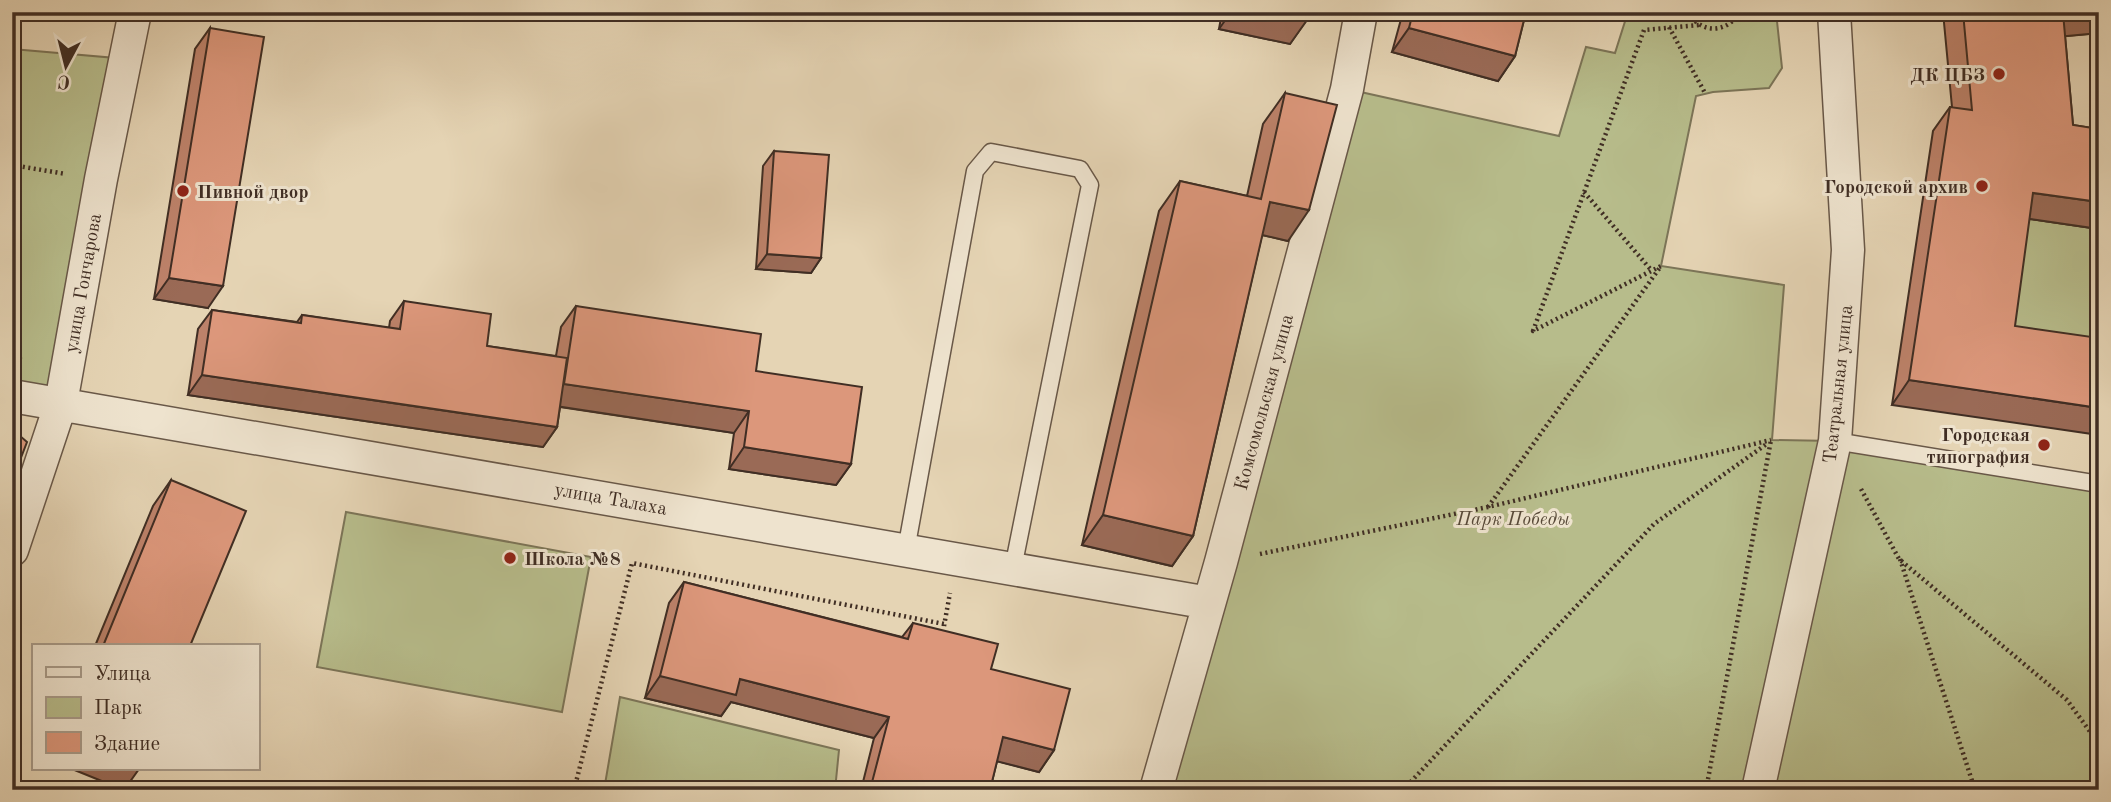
<svg xmlns="http://www.w3.org/2000/svg" width="2111" height="802" font-family="'Old Standard TT',serif">
<style>
.green{fill:#b7bc8b;stroke:#7c7558;stroke-width:2}
.lines{fill:none;stroke-linecap:round;stroke-linejoin:round}
.service-casing{stroke:#695848;stroke-width:19}
.minor-casing{stroke:#695848;stroke-width:35}
.path{stroke:#402e24;stroke-width:4.5;stroke-dasharray:2 3.5;stroke-linecap:butt}
.service{stroke:#eee3ce;stroke-width:16}
.minor{stroke:#eee3ce;stroke-width:32}
.wall{fill:#bd826a;stroke:#402e24;stroke-width:2}
.shaded-wall{fill:#9a6a56;stroke:#402e24;stroke-width:2}
.building{fill:#dc977b;stroke:#402e24;stroke-width:2}
.poi-dot{fill:#8f2418;stroke:#eee3ce;stroke-width:2.5}
.labels{text-anchor:middle;stroke-width:6;stroke-linejoin:round;paint-order:stroke}
.poi-label{font-size:19px;font-weight:bold;fill:#402e24;stroke:#eee3ce;text-anchor:end}
.street-label{font-size:19px;fill:#402e24;stroke:#eee3ce}
.park-label{font-size:19px;font-style:italic;fill:#584a39;stroke:#eee3ce}
</style>
<rect width="100%" height="100%" fill="#e5d4b4"/>
<filter id="stains"><feTurbulence type="fractalNoise" baseFrequency=".00286" numOctaves="4"/><feColorMatrix values="0 0 0 0 .2 0 0 0 0 .09 0 0 0 0 .02 0 0 0 .5 -.17"/></filter>
<radialGradient id="worn" r=".72"><stop offset=".6" stop-color="#630" stop-opacity="0"/><stop offset="1" stop-color="#630" stop-opacity=".3"/></radialGradient>
<path class="green" d="M1628 12H1776L1782 68 1769 88 1713 92 1696 96 1661 266 1784 285 1772 440 1835 441 2099 484V790H1156L1347 89 1559 136 1586 47 1615 53Z
M12 49 127 59 61 403 12 396Z
M2016 217 2099 229V364L1998 351Z
M346 512 591 557 562 712 317 667Z
M620 697 839 750 835 790H604Z"/>
<g class="lines">
<g class="service-casing">
<path id="service" d="M1835 441 2099 484
M906 550 975 171 991 152 1080 169 1090 185 1013 568"/>
</g>
<g class="minor-casing">
<path id="minor" d="M12 396 1209 603
M12 550 61 403 101 179 135 12
M1156 790 1221 562 1347 89 1361 12
M1758 790 1835 441 1848 250 1834 12"/>
</g>
<path class="path" d="M1689 12C1699 34 1728 34 1739 12
M1669 27 1705 93
M12 165 66 174
M1584 192 1652 271
M12 350 22 361
M1861 489 1899 559 2067 700 2099 744
M1488 507 1661 266 1533 331 1644 30 1699 25
M1260 554 1488 507 1771 440
M1900 559 1975 790
M944 626 950 593
M574 790 632 563 944 624
M1403 790 1654 524 1768 443
M1706 790 1771 440"/>
<use href="#service" class="service"/>
<use href="#minor" class="minor"/>
</g>
<path class="wall" d="M1222 12H1312L1290 44 1219 29Z
M1403 12H1526L1515 56 1498 81 1392 52Z
M1943 12H2099V33L2065 36 2073 125 2099 129V229L2030 219 1892 405 1933 131 1950 107H1952Z
M210 28 208 308 154 299 195 49Z
M1285 93 1288 241 1262 235 1193 536 1172 566 1082 545 1159 211 1180 181 1247 196 1263 124Z
M774 151 821 258 811 273 756 269 763 166Z
M404 301 487 346 556 356 561 327 576 306 756 371 851 464 836 485 729 469 734 433 560 407 557 427 543 447 188 395 198 329 212 310 297 322 302 315 389 328 390 321Z
M171 480 190 646H95L153 506Z
M684 582 902 637 913 623 991 669 1054 750 1039 772 997 761 990 790H861L874 738 731 702 721 716 645 698 669 603Z"/>
<path class="shaded-wall" d="M1231 12H1308L1312 13 1290 44 1219 29Z
M2075 12H2099V33L2046 38 2063 13Z
M1409 28 1515 56 1498 81 1392 52Z
M2033 193 2099 202V229L2016 217Z
M1270 202 1309 210 1288 241 1249 232Z
M767 254 821 258 811 273 756 269Z
M169 278 223 286 208 308 154 299Z
M202 375 557 427 543 447 188 395Z
M1909 380 2099 408V435L1892 405Z
M564 384 749 411 734 433 549 405Z
M744 447 851 464 836 485 729 469Z
M1103 515 1193 536 1172 566 1082 545Z
M660 676 740 679 889 717 874 738 731 702 721 716 645 698Z
M1003 737 1054 750 1039 772 988 759Z
M72 769H139L124 790Z"/>
<path class="building" d="M1413 12H1526L1515 56 1409 28Z
M1963 12H2075L2063 13 2073 125 2099 129V202L2033 193 2015 326 2099 338V408L1909 380 1950 107 1972 110Z
M210 28 264 37 223 286 169 278Z
M1285 93 1337 105 1309 210 1270 202 1193 536 1103 515 1180 181 1261 199Z
M774 151 829 155 821 258 767 254Z
M404 301 491 314 487 346 567 358 557 427 202 375 212 310 301 323 302 315 400 329Z
M576 306 761 334 756 371 862 387 851 464 744 447 749 411 564 384Z
M12 429 27 442 12 481Z
M171 480 246 511 190 646H103Z
M684 582 908 639 913 623 998 644 991 669 1070 689 1054 750 1003 737 990 790H870L889 717 740 679 736 695 660 676Z"/>
<g class="poi-dot">
<circle cx="1999" cy="74" r="7"/>
<circle cx="1982" cy="186" r="7"/>
<circle cx="183" cy="191" r="7"/>
<circle cx="2044" cy="445" r="7"/>
<circle cx="510" cy="558" r="7"/>
</g>
<g class="labels">
<g class="poi-label">
<text x="1985" y="81">ДК ЦБЗ</text>
<text x="1968" y="193">Городской архив</text>
<text x="197" y="198" text-anchor="start">Пивной двор</text>
<text x="2030" y="441">Городская<tspan x="2030" dy="22">типография</tspan></text>
<text x="524" y="565" text-anchor="start">Школа №8</text>
</g>
<g class="street-label">
<text transform="translate(82 283) rotate(-80)" y="7">улица Гончарова</text>
<text transform="translate(1837 384) rotate(-84)" y="7">Театральная улица</text>
<text transform="translate(1263 402) rotate(-75)" y="7">Комсомольская улица</text>
<text transform="translate(611 498) rotate(10)" y="7">улица Талаха</text>
</g>
<g class="park-label">
<text x="1513" y="525">Парк Победы</text>
</g>
</g>
<rect width="2111" height="802" fill="none" stroke="#e5d4b4" stroke-width="42"/>
<rect x="14" y="14" width="2083" height="774" fill="none" stroke="#402e24" stroke-width="3.5"/>
<rect x="21" y="21" width="2069" height="760" fill="none" stroke="#402e24" stroke-width="2"/>
<rect x="32" y="644" width="228" height="126" fill="#eee3ce" stroke="#a89b8a" stroke-width="2"/>
<rect x="46" y="667" width="35" height="10" fill="#eee3ce" stroke="#a89b8a" stroke-width="2"/>
<text x="94" y="680" font-size="21" fill="#402e24">Улица</text>
<rect x="46" y="697" width="35" height="21" fill="#b7bc8b" stroke="#a89b8a" stroke-width="2"/>
<text x="94" y="714" font-size="21" fill="#402e24">Парк</text>
<rect x="46" y="732" width="35" height="21" fill="#dc977b" stroke="#a89b8a" stroke-width="2"/>
<text x="94" y="750" font-size="21" fill="#402e24">Здание</text>
<g transform="translate(66 66) rotate(187)" stroke="#eee3ce" stroke-width="5" paint-order="stroke">
<path d="M0-5L12 26L0 18L-12 26Z" fill="#402e24"/>
<text y="-10" font-size="19" font-weight="bold" text-anchor="middle" fill="#402e24">С</text>
</g>
<rect width="100%" height="100%" filter="url(#stains)"/>
<rect width="100%" height="100%" fill="url(#worn)"/>
</svg>
